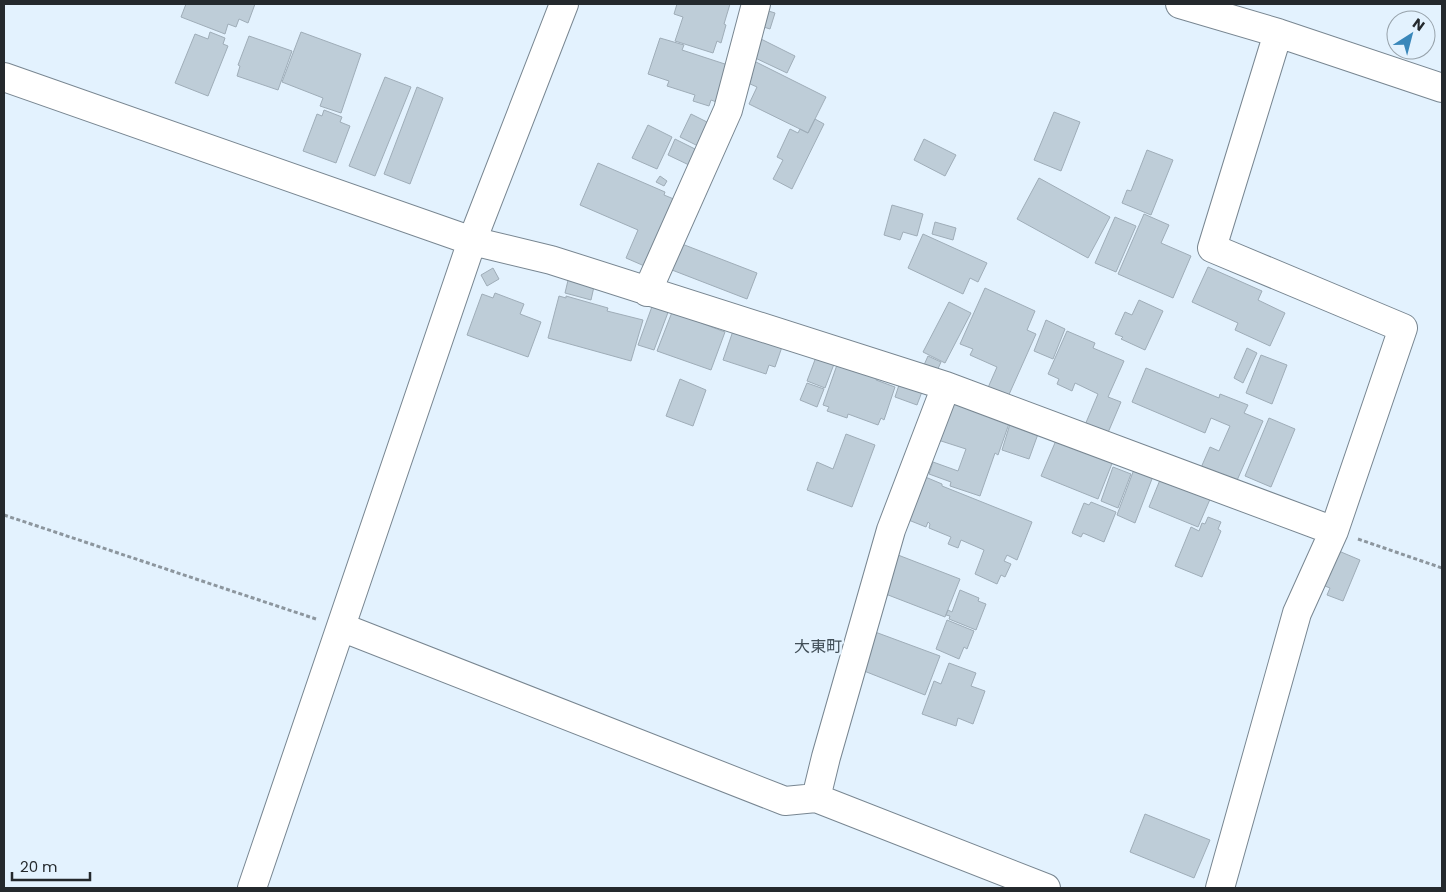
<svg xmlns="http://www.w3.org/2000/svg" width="1446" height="892" font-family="Poppins,'Noto Sans JP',sans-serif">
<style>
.building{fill:#becdd8;stroke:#9fadb8}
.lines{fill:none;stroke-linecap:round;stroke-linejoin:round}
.street-casing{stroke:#788691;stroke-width:30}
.path{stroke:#8c969e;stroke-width:3;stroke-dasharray:4 2.5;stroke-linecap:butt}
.street{stroke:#fff;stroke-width:28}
.labels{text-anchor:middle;stroke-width:5;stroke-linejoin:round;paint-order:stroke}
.quarter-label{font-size:16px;fill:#414e57;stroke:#e3f2fe}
</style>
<rect width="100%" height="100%" fill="#e3f2fe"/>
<path class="building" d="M186 4H255L248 23 239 19 236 27 228 24 225 34 181 17Z
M677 4H730L724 24 726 25 721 43 717 41 713 53 675 41 683 17 674 14Z
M762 9 775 13 770 29 757 25Z
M210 32 225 38 223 44 228 46 208 96 175 83 195 34 208 39Z
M301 32 361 54 341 113 320 106 323 98 282 82Z
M249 36 292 51 278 90 237 76 240 66 238 65Z
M755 36 795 56 787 73 751 56Z
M660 38 684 45 682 50 734 67 722 104 711 100 709 106 693 101 695 95 667 86 669 81 648 74Z
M750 59 826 97 808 133 749 104 757 87 748 83 752 77 743 72Z
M385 77 411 87 375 176 349 166Z
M417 87 443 98 410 184 384 174Z
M324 110 342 117 340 122 350 126 336 163 303 151 317 114 322 116Z
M1054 112 1080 122 1061 171 1034 160Z
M691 114 709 123 698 146 680 137Z
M815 119 824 124 792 189 773 179 783 160 777 157 790 129 798 133 800 129 808 133Z
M648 125 672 137 657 169 632 158Z
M675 139 697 150 689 165 668 155Z
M924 139 956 155 945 176 914 160Z
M1147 150 1173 160 1151 215 1122 203 1127 190 1131 191Z
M598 163 665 192 664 195 681 202 649 268 626 258 638 230 580 205Z
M660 176 667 181 664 186 656 182Z
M1039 178 1110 217 1088 258 1017 219Z
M892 205 923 214 917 236 903 232 900 240 884 235Z
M1144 214 1169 225 1161 243 1191 256 1173 298 1118 274Z
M1115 217 1136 226 1116 272 1095 263Z
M935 222 956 228 953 240 932 234Z
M923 234 987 263 978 282 970 278 963 294 908 268Z
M682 244 757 273 747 299 672 270Z
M1208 267 1262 291 1258 300 1285 313 1270 346 1235 330 1238 323 1192 302Z
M493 268 499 279 487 286 481 275Z
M569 276 595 282 591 300 565 293Z
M985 288 1035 311 1027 330 1036 334 1007 399 987 390 997 367 970 355 973 349 960 344Z
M495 293 524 304 520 314 541 322 528 357 467 335 482 294 493 298Z
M559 296 566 298V296L608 308 607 311 643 320 631 361 548 338Z
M1139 300 1163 311 1145 350 1121 339 1123 337 1115 334 1125 312 1132 315Z
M654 301 670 307 654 350 638 345Z
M949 302 971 313 945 363 923 352Z
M674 307 703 318 701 323 725 332 711 370 657 351Z
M1046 320 1065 329 1053 359 1034 351Z
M734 328 783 344 775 367 769 365 766 374 723 360Z
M1067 331 1095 343 1093 348 1124 361 1108 397 1121 402 1107 435 1085 425 1098 394 1075 383 1072 391 1057 384 1059 379 1048 374Z
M1247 348 1257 353 1243 383 1234 378Z
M1261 355 1287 365 1272 404 1246 393Z
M928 356 941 362 937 371 924 365Z
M816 357 834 364 825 388 807 381Z
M838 362 878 374 876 380 895 387 884 420 881 418 878 425 848 414 847 418 827 411 829 407 823 405Z
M1146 368 1219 398 1220 394 1248 405 1244 413 1263 421 1235 485 1200 470 1210 447 1219 451 1230 426 1211 418 1205 433 1132 402Z
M680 379 706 390 693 426 666 416Z
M900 382 923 389 917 405 895 397Z
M807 383 824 389 817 407 800 400Z
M952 400 1012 415 998 455 995 453 980 496 950 486 951 482 929 474 933 462 958 471 966 449 938 440Z
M1269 418 1295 429 1271 487 1245 476Z
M1010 424 1038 434 1029 459 1002 450Z
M846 434 875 445 852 507 807 490 817 462 833 469Z
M1057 438 1113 461 1098 499 1041 476Z
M1136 464 1155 471 1135 523 1117 515Z
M1113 467 1131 474 1118 508 1101 501Z
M1162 475 1211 497 1198 527 1149 507Z
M923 476 942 484V486L1032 522 1017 560 1007 555 1004 561 1011 564 1005 577 1001 575 997 584 975 574 984 550 961 540 958 548 948 544 951 537 929 528 930 524 928 522 926 527 906 519Z
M1091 502 1116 512 1104 542 1083 533 1081 537 1072 533 1084 503 1089 505Z
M1208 517 1221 522 1218 529 1221 531 1202 577 1175 566 1191 527 1199 531 1202 523 1205 524Z
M1334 549 1360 560 1343 601 1327 595 1330 588 1320 584Z
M898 555 960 579 945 617 883 593Z
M960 590 979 598 978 601 986 604 976 630 949 619 950 616 946 615 948 610 952 612Z
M947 620 974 631 967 649 964 647 959 659 936 649Z
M867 629 940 656 925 695 859 669Z
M949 663 976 673 971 686 985 691 973 724 958 718 956 726 922 714 934 681 941 684Z
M1145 814 1210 840 1194 878 1130 852Z"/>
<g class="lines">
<g class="street-casing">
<path id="street" d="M1180 4 1278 33 1442 88
M4 77 472 241 551 260 946 386 1334 531
M647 292 728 110 756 4
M341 627 785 801 816 798 1046 888
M816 798 826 757 891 530 946 386
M252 888 472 241 564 4
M1220 888 1297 613 1334 531 1403 328 1212 248 1278 33"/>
</g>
<path class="path" d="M4 515 316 619
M1358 539 1442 568"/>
<use href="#street" class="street"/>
</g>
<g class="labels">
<g class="quarter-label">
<text x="818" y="652">大東町</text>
</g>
</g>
<rect width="1446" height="892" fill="none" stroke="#24292d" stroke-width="10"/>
<g transform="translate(1411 35) rotate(36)"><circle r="24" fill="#e3f2fe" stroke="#97a2aa"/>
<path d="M0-4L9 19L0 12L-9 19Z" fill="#3987ba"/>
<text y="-8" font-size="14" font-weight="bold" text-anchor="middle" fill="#24292d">N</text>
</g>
<path d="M12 872v8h78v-8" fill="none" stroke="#24292d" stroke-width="2.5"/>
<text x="20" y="872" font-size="15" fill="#24292d" stroke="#e3f2fe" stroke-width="4" paint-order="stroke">20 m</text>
</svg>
